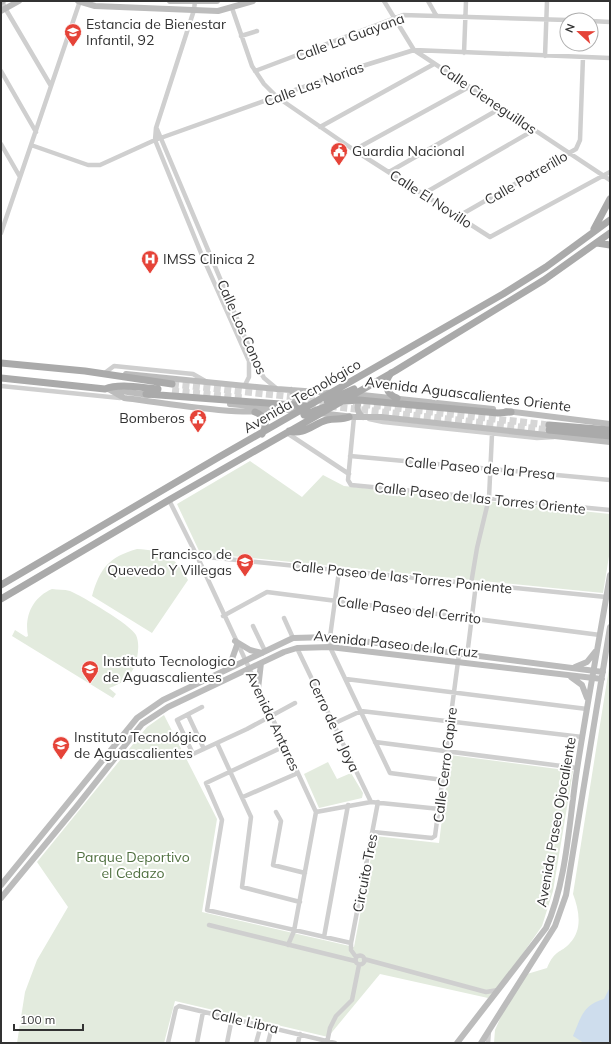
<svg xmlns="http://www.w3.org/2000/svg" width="611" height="1044" font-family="Mulish,sans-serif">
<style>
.green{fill:#e3ebde}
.water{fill:#cedded}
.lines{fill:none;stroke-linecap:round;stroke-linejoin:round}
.primary-tunnel{stroke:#d6d6d6;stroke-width:7;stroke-dasharray:7 3.5;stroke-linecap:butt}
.street{stroke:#cfcfcf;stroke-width:4.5}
.secondary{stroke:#bcbcbc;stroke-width:6}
.primary{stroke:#aaa;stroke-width:7}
.labels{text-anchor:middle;stroke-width:4;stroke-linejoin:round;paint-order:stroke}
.poi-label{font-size:14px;fill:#323232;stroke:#fff;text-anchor:start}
.street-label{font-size:14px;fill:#323232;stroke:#fff}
.park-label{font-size:14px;fill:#4f6f3f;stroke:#fff}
</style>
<rect width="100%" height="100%" fill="#fff"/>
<path class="green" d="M250 461 302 497 323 475 344 486 610 514V550L603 593 200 553 177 504Z
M137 549C162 550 176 556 188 580L152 633 92 596C100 568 109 557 137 549Z
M52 589C58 590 64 589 70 591 82 596 131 625 136 635 140 644 138 656 135 665 130 678 121 684 109 688L116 694 113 698 12 636 15 630 26 637 28 636C24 616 33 597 52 589Z
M610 662V1043H494L495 1030 506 1005 527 974 547 968C555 949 560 954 570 943 583 929 579 910 573 894Z
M164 715 217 819 202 912 354 947 375 836 439 843 450 755 573 771 553 891 542 926 517 962 488 998 380 974 328 1037 175 1001 164 1043H17L25 992 37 960 68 907 37 862 147 727Z
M328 762 337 779 351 773 363 793 362 798 319 808 304 774Z"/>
<path class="water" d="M610 987V1043H584L573 1036C581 1017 583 1005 604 999Z"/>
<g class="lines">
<path class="primary-tunnel" d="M172 384 322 400
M172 391 245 398
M353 403 549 425
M309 404 549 430"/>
<path class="street" d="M2 1 5 8 51 86
M195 1 194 10 156 128 155 140 201 253 249 361V377L245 385
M384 1 414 50 610 180
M428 1 436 15
M232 8 252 66 264 84 277 97 354 150 490 237 610 172
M591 21 610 22
M241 36 257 31
M464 53 466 1
M545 56 547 1
M1 71 36 132
M255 71 403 15 567 20
M320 127 434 64
M157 129 257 366 264 378 276 388
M1 144 20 177
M31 145 88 165H100L155 140 356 68 414 50 610 58
M354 150 469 87
M389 172 501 108
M423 194 534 130
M457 217 576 149 580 140 583 57
M1 233 80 1
M106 372 114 366 193 374 207 382
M1 386 120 398
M354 417 348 480 351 485 610 510
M369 419 383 422 537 438 554 437
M287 433 349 474
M350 456 610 480
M169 500 197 556 316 812 294 931 288 945
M197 556 606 597
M339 571 330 637V647L390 773 443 780
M471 584 477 548 489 498 492 434
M223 616 267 592 600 635
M284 618 293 638
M253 626 265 651
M297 648 371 802
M467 656 476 584
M346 679 587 709
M202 707 177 720 193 754 247 729 295 703
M188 715 204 749
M333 724 361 711 582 737
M375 742 577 768
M217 743 251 817 242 887 300 902
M285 746 206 783 222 820 207 910 351 943
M243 797 298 773
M276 812 281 821 273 865 305 873
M316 812 371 802 440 809
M373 832 432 838 435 836 459 654
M209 925 355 961
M324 937 348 805
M355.5 960a4.5 4.5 0 1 1 9 0a4.5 4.5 0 1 1-9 0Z
M356 957 351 950V943L378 802
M364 959 486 992 498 990
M168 1043 176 1008 179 1006 335 1043
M197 1043 203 1012
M227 1043 232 1018
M256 1043 261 1025
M268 1043 272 1027
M298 1043 300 1034
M327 1043 330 1028 336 1016 352 1000 359 965
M488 1043 489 1031"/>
<path class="secondary" d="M78 1 95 6 218 11 253 1
M170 1H217
M1 2 3 1
M1 11 19 1
M126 374 277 389 332 393
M107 389 149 395
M110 390 124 398C151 401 251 418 271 409
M291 390 296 397 293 407
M353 394 493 409
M362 398C356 404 356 412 363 417
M230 404 300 411
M506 411 610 424
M319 413 354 417H381L610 442
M235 641 250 650 262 653
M575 667 587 662 595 652
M225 670 231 662 237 645
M571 677 582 685 587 698
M258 689 261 663
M1 885 137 718 163 700 293 638 330 637 603 672
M1 898 77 806 142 724 168 707 284 652 297 648 330 647 602 679
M457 1043 546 928C566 883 569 825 576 776 586 709 599 642 610 575
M481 1043 555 926 566 895 610 627"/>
<path class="primary" d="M594 229 610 199
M597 243 610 245
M1 363 85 371 172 384
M391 373C383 383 386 394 397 398
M1 378 105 389C120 383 142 388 158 389
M146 394 307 406
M327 401 354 389
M345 401 359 400 498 413 511 412
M255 412C265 416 268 425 262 434
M304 415 335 403
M549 425 610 430
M549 430 610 436
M289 431C304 436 314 423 327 420 335 418 342 420 349 417
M1 585 219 457 503 294 546 267 610 220
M1 599 169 500 395 371 544 280 610 233"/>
</g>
<defs>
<g id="school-pin" transform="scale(0.9)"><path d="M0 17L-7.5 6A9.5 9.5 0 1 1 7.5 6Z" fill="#e54338" stroke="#fff"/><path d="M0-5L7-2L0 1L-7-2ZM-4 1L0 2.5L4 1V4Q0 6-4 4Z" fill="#fff"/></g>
<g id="civic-pin" transform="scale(0.9)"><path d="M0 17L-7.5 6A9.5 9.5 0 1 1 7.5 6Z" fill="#e54338" stroke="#fff"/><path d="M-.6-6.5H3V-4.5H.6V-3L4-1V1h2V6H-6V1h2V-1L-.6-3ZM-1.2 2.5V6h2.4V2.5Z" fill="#fff"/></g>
<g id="hospital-pin" transform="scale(0.9)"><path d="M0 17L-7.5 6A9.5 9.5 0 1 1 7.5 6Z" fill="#e54338" stroke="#fff"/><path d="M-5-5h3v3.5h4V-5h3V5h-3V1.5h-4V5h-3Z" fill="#fff"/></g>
<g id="university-pin" transform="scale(0.9)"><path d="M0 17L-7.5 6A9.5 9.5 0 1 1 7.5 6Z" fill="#e54338" stroke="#fff"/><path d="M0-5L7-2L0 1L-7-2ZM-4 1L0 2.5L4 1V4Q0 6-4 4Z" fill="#fff"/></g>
</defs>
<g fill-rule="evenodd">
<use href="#school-pin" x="73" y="32"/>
<use href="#civic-pin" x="339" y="151"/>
<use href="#hospital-pin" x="150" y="259"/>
<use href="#civic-pin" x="198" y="418"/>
<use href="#school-pin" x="245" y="562"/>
<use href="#university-pin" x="90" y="669"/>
<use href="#university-pin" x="61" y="745"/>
</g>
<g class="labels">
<g class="poi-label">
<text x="86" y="29">Estancia de Bienestar<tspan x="86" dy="16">Infantil, 92</tspan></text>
<text x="352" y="156">Guardia Nacional</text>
<text x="163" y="264">IMSS Clinica 2</text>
<text x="185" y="423" text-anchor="end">Bomberos</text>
<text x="232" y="559" text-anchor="end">Francisco de<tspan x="232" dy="16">Quevedo Y Villegas</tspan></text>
<text x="103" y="666">Instituto Tecnologico<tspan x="103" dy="16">de Aguascalientes</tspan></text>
<text x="74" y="742">Instituto Tecnológico<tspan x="74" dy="16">de Aguascalientes</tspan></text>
</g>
<g class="street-label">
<text transform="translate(350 37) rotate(-20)" y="5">Calle La Guayana</text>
<text transform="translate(314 84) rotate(-20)" y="5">Calle Las Norias</text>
<text transform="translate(488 99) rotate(34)" y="5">Calle Cieneguillas</text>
<text transform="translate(526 178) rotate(-30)" y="5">Calle Potrerillo</text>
<text transform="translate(431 199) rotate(33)" y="5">Calle El Novillo</text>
<text transform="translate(242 327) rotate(66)" y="5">Calle Los Conos</text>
<text transform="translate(468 394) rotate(7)" y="5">Avenida Aguascalientes Oriente</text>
<text transform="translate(302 396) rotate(-30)" y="5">Avenida Tecnológico</text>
<text transform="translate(480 468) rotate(5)" y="5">Calle Paseo de la Presa</text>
<text transform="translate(480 498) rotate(6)" y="5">Calle Paseo de las Torres Oriente</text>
<text transform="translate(402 577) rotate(6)" y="5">Calle Paseo de las Torres Poniente</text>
<text transform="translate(409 610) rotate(7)" y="5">Calle Paseo del Cerrito</text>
<text transform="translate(396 644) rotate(6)" y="5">Avenida Paseo de la Cruz</text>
<text transform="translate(273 721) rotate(65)" y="5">Avenida Antares</text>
<text transform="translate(334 725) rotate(65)" y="5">Cerro de la Joya</text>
<text transform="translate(445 765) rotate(-83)" y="5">Calle Cerro Capire</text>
<text transform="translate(556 822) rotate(-80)" y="5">Avenida Paseo Ojocaliente</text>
<text transform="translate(365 873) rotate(-79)" y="5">Circuito Tres</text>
<text transform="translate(245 1021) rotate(13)" y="5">Calle Libra</text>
</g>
<g class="park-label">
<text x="133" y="862">Parque Deportivo<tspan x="133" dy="16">el Cedazo</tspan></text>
</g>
</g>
<rect width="611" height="1044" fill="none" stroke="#323232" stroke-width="4"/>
<g transform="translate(579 32) rotate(292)"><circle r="19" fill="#ffffff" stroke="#adadad"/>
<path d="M0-3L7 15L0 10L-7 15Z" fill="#e54338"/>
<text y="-6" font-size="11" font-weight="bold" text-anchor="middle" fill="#323232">N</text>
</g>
<path d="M14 1024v6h69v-6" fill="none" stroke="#323232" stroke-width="2"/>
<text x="20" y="1024" font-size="12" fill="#323232" stroke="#ffffff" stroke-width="3" paint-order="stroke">100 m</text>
</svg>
